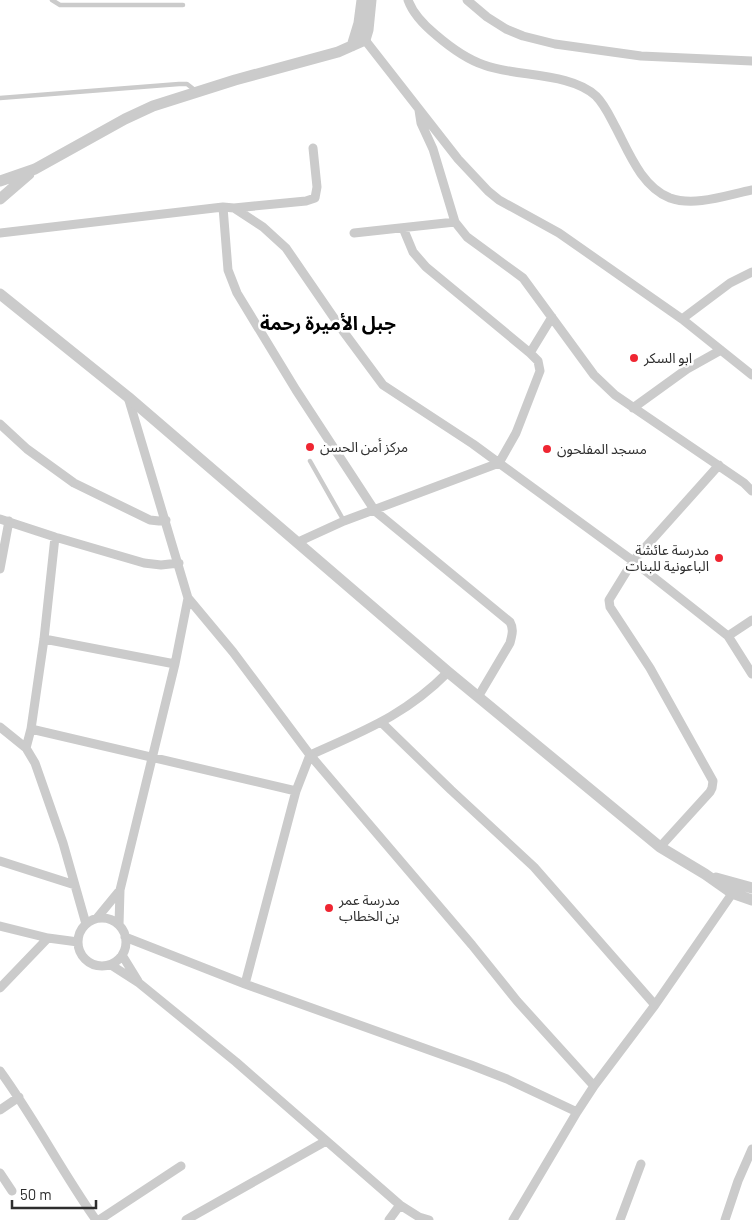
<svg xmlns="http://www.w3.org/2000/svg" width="752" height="1220" font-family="Barlow,'Noto Sans Arabic',sans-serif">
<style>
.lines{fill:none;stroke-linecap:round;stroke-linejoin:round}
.service{stroke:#cbcbcb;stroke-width:4.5}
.minor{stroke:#cbcbcb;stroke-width:9}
.tertiary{stroke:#cbcbcb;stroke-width:11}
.poi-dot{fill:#ef2632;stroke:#fff;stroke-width:2}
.labels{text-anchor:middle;stroke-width:5;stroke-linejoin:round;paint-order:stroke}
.poi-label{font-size:14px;fill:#2e2e2e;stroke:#fff;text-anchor:start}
.district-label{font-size:19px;font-weight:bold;fill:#000;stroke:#fff}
</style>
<rect width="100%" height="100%" fill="#fff"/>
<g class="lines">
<path class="service" d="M52 0 60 5H183
M0 98 179 84H187L196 91
M310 461 344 521"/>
<path class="minor" d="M408 0C413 14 425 26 436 35 450 47 466 59 484 65 516 77 570 72 596 96 605 105 610 117 616 128 629 153 642 187 670 198 695 207 727 195 752 190
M467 0 487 17 506 29 523 36 555 44 641 56 752 61
M361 37 365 40 458 159 488 191 499 200 559 233 682 319 752 375
M419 110 421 123 433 149 455 222 467 237 523 278 594 375 615 395 744 483 752 491
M223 207 228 270 237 293 296 390 375 511 510 622C514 629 512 635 510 643L478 697
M234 208 306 201 315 198 317 187 313 148
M403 228 413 252 426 267 530 353
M0 233 223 207 234 208 263 227 286 248 343 331 383 385 473 444 633 561 728 636 752 674
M354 233 455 222
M682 319 730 283 752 272
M633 408 687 369 721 350
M0 424 27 449 74 483 150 520 159 521 166 520
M0 519 55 537 144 563 161 565 179 563
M298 542 344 521 499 463 516 433 540 371 538 361 530 353 552 317
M0 569 9 521
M188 598 233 652 310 755 472 945 517 1001 594 1086
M728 636 752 620
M44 639 175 664
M382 723 451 790 534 867 655 1005
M0 727 26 748 35 763 63 843 86 924
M31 729 296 791
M26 748 31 729 44 639 55 537
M660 847 710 792 712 788 713 781 650 668 610 607 609 600 633 561 719 465
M0 861 75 885
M97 918 120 890
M78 942a24 24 0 1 1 48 0a24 24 0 1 1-48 0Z
M119 925 120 890 175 664 188 598 128 397
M0 926 48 938 78 942
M125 937 245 984 471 1065 507 1079 577 1112 513 1220
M122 955 138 981
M111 965 139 983 236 1062 400 1205 419 1217 429 1220
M245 984 296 791 310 755C363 731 406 715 448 672
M0 988 48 938
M0 1071C35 1119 62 1172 96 1220
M0 1110 19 1097
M577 1112 594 1086 655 1005 736 888
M0 1173 12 1191
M99 1220 181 1166
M186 1220 326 1141
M389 1220 400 1205
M620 1220 641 1164
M725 1220 738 1181 752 1149"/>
<path class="tertiary" d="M352 46 359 23 362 0
M0 181 35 169 125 119 153 106 235 80 338 52 365 40 368 30 371 0
M0 199 29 174
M0 294 128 397 448 672 660 847 705 874 732 893 752 900
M716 878 752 888"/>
</g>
<g class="poi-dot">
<circle cx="634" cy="358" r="5"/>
<circle cx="310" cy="447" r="5"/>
<circle cx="547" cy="449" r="5"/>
<circle cx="719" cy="558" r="5"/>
<circle cx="329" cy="908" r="5"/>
</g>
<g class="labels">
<g class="poi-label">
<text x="644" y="363">ابو السكر</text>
<text x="320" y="452">مركز أمن الحسن</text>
<text x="557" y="454">مسجد المفلحون</text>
<text x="709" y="555" text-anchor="end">مدرسة عائشة<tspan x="709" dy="16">الباعونية للبنات</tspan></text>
<text x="339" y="905">مدرسة عمر<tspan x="339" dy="16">بن الخطاب</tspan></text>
</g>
<g class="district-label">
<text x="328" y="330">جبل الأميرة رحمة</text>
</g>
</g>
<path d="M12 1200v8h84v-8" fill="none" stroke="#2e2e2e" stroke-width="2.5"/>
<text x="20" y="1200" font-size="15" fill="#2e2e2e" stroke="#ffffff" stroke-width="4" paint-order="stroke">50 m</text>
</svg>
